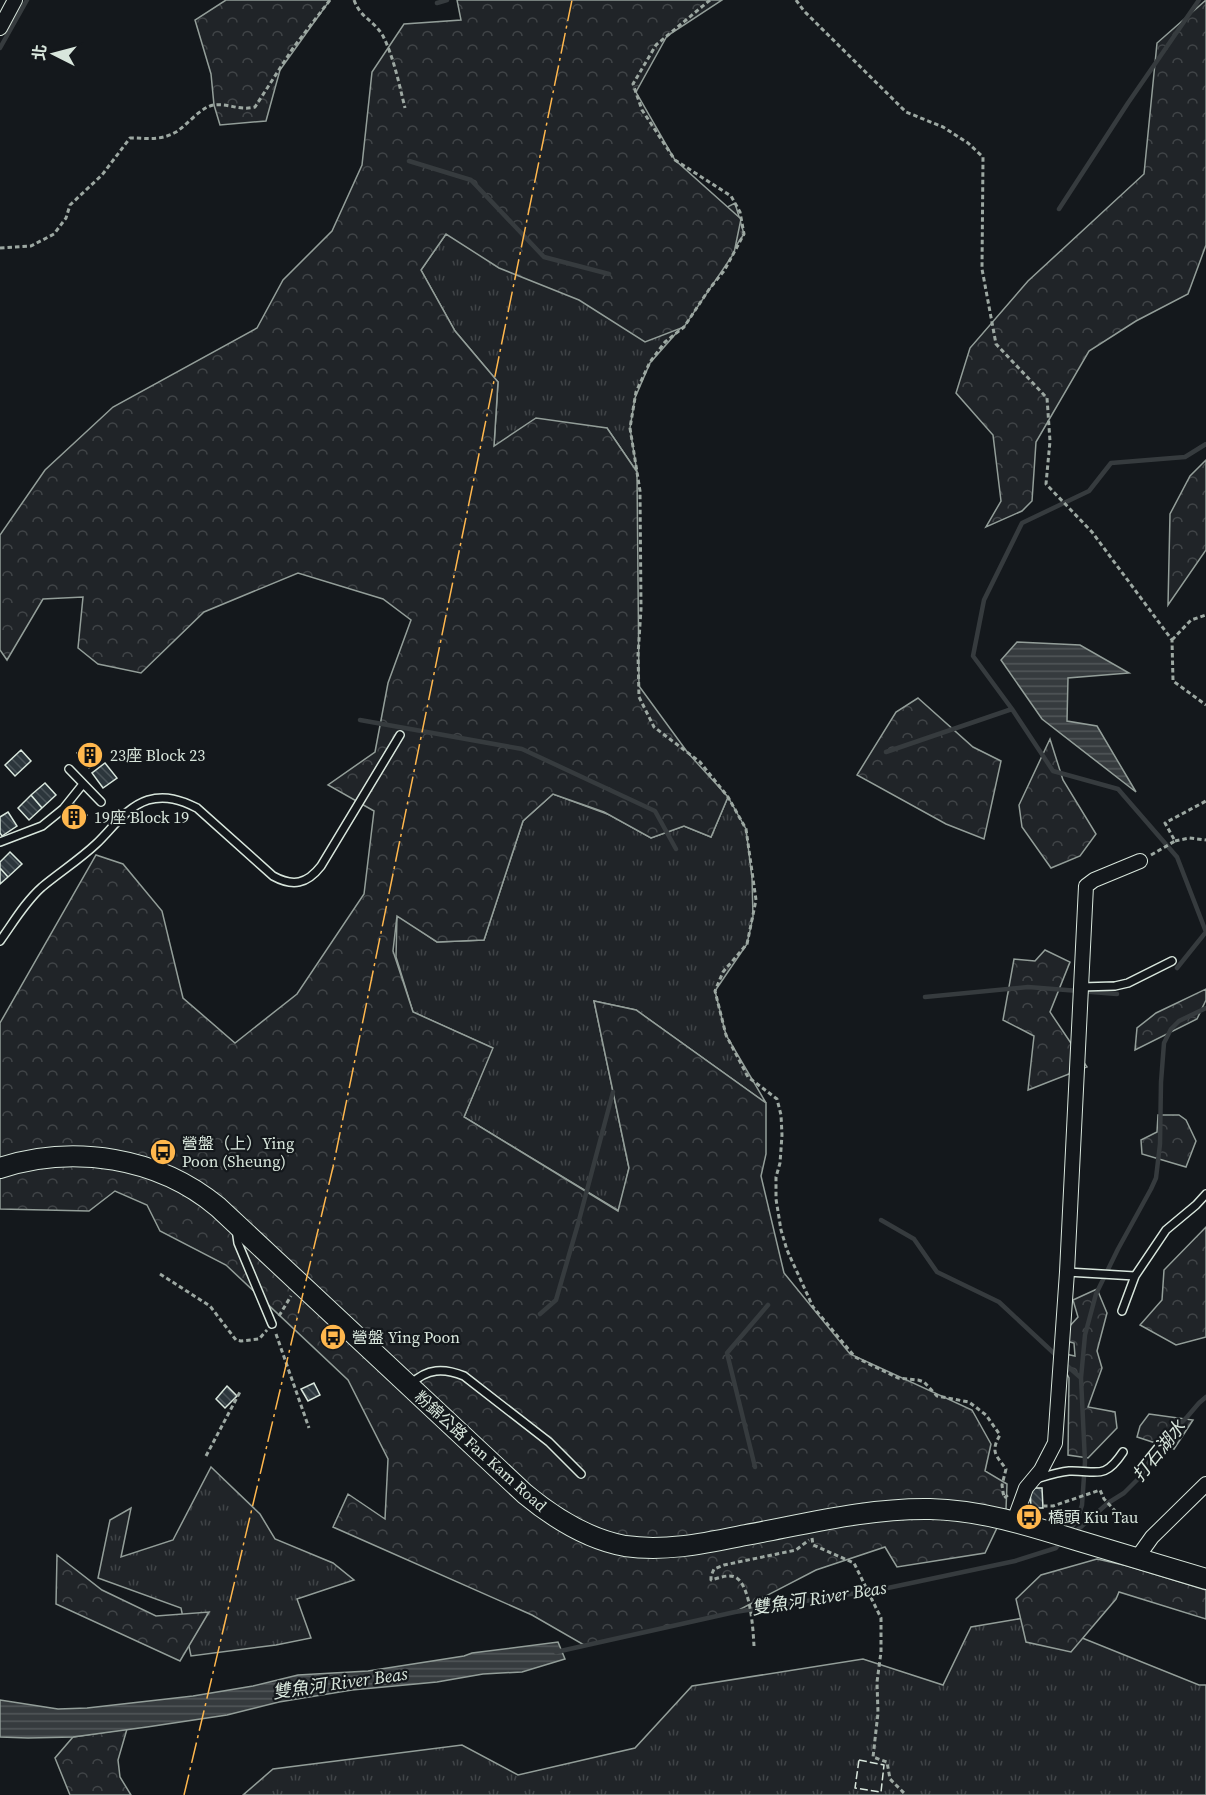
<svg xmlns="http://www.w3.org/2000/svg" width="1206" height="1795" font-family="'Source Serif 4','Noto Sans TC',serif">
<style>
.grass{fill:url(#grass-tufts);stroke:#939e99;stroke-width:1.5}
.forest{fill:url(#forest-crowns);stroke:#939e99;stroke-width:1.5}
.water{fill:url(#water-rules);stroke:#939e99;stroke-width:1.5}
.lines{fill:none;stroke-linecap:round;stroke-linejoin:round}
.stream{stroke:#363b3e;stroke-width:4.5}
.building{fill:url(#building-back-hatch);stroke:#d8e6dc;stroke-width:1.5}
.lane-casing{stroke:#d8e6dc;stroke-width:10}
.street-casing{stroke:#d8e6dc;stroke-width:16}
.secondary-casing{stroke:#d8e6dc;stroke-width:22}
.path{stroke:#9da8a2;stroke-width:3;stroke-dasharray:4.5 3;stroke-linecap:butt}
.lane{stroke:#14181c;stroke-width:7}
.street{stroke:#14181c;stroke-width:14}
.secondary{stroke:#14181c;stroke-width:20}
.fence{stroke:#d8e6dc;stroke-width:1.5;stroke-dasharray:8 3;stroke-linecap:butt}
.power{stroke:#ffb74d;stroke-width:1.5;stroke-dasharray:21 4.5 3 4.5;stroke-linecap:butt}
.labels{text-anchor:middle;stroke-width:4.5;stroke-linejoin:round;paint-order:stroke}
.poi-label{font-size:16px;fill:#d8e6dc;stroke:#14181c;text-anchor:start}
.street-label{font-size:16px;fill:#d8e6dc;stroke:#14181c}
.water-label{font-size:18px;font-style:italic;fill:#d8e6dc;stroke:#14181c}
</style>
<defs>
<pattern id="grass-tufts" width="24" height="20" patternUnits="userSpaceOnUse" patternTransform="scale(1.5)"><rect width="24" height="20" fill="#202428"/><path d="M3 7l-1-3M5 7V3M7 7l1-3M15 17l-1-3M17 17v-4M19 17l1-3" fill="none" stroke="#404447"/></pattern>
<pattern id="forest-crowns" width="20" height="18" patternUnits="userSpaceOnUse" patternTransform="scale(1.5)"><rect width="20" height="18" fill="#202428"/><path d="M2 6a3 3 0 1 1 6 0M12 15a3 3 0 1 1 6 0" fill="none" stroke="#404447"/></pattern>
<pattern id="water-rules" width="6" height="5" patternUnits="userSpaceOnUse" patternTransform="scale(1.5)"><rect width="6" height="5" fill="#363b3e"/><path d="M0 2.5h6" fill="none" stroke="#525759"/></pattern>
<pattern id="building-back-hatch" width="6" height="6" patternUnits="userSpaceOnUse" patternTransform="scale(1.5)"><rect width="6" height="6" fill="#2c363c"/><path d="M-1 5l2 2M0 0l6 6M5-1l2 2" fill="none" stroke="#4a5358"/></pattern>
</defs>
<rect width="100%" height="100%" fill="#14181c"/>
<path class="grass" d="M735 203 744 234 679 330 650 363 635 398 630 428 637 472 607 428 494 446 498 382 455 331 421 270 446 234 650 247Z
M553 794 610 815 651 838 684 826 711 837 728 797 746 829 752 878 753 917 747 944 715 991 726 1035 766 1103 636 1010 594 1001 629 1168 619 1211 464 1117 492 1048 413 1012 396 957 397 915 437 942 484 940 523 821Z
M211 1467 260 1514 275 1539 333 1563 354 1580 297 1599 311 1638 276 1645 191 1656 181 1608 98 1578 110 1520 131 1508 121 1557 173 1540Z
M1030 1617 1199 1685H1206V1795H243L273 1769 462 1745 518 1775 635 1748 692 1686 863 1659 943 1685 971 1627Z"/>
<path class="forest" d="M226 0H330L280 70 266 121 220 125 214 105 211 74 195 20Z
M457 0H722L667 36 636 92 675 160 741 219 734 253 684 327 645 342 579 300 499 268 446 234 421 270 455 331 498 382 494 446 536 418 607 428 637 472 639 686 688 753 728 797 711 837 684 826 651 838 604 812 553 794 523 821 484 940 437 942 397 916 393 951 413 1012 493 1048 464 1117 618 1211 629 1168 594 1001 636 1010 766 1103V1154L761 1176 784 1273 850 1354 972 1410 991 1444 985 1471 1007 1484 1006 1509 985 1553 897 1567 885 1547 816 1570 735 1612 584 1645 532 1615 333 1527 348 1494 385 1519 388 1459 348 1380 226 1265 160 1231 147 1205 115 1191 89 1211 0 1209V1023L96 855 123 864 162 911 183 998 235 1043 297 994 364 894 374 811 328 785 375 752 388 683 411 620 383 599 298 573 204 612 141 673 98 664 78 648 83 597 43 599 7 660 0 650V535L45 470 113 407 257 328 283 280 332 231 362 165 372 72 404 24 461 20Z
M1206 0V245L1188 294 1136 321 1089 351 1036 442 1032 501 1022 511 986 527 1001 501 993 435 956 393 970 348 1028 281 1144 174 1157 43Z
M1206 460V550L1168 605 1170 514 1190 476Z
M918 698 973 747 1001 761 984 839 946 824 857 775 896 712Z
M1050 739 1063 780 1096 834 1080 856 1051 868 1022 827 1019 805Z
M1045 950 1070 962 1050 1012 1087 1067 1028 1090 1034 1036 1003 1020 1014 959 1035 961Z
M1206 989V1000L1197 1019 1135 1050 1137 1028 1156 1013Z
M1158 1115H1179L1186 1120 1196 1141 1186 1167 1142 1154 1141 1140 1157 1132Z
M1206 1227V1337L1176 1345 1140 1325 1162 1300 1164 1270Z
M1097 1289 1107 1313 1097 1351 1102 1368 1088 1407 1115 1412 1117 1428 1088 1458 1068 1455 1069 1378 1056 1352 1075 1356 1074 1343 1058 1339 1078 1317 1073 1300Z
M1149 1414 1193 1420 1174 1449 1137 1437 1140 1426Z
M57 1555 102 1590 156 1616 209 1612 180 1661 56 1604Z
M1097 1559 1128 1566 1206 1590V1619L1119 1592 1116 1599 1071 1652 1026 1642 1016 1599 1041 1575Z
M127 1729 118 1760 120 1777 131 1795H70L55 1758 73 1737Z"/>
<path class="water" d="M1017 642 1080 645 1129 673 1068 678 1067 721 1097 726 1136 792 1042 719 1001 660Z
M558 1642 565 1659 522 1672 483 1674 437 1682 352 1690 279 1702 227 1715 147 1727 73 1737 28 1738 0 1737V1700L58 1709 87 1708 193 1696 253 1686 298 1675 368 1671 464 1656 472 1653Z"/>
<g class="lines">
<path class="stream" d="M437 3 447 0
M0 48 27 0
M409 161 471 180 544 257 609 274
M1059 209 1128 103 1199 0
M360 720 522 749 655 811 676 849
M886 752 1012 709
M1177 968 1206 932 1177 857 1118 789 1053 771 1012 709 973 656 984 600 1022 523 1089 491 1111 463 1185 457 1206 444
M925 997 1028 987 1117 994
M881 1220 914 1239 937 1272 999 1302 1058 1357
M540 1314 556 1300 578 1224 613 1092
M1064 1363 1081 1378
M755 1467 727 1353 768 1305
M1068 1532 1077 1520 1082 1505 1085 1462 1081 1378 1085 1335 1096 1294 1118 1249 1151 1189 1156 1178 1160 1144 1161 1082 1164 1043 1171 1029 1179 1021 1206 1008
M1074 1533 1108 1503 1124 1493 1139 1478 1161 1443 1187 1417 1199 1403 1206 1397
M556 1652 735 1612 883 1589 1015 1561 1056 1548 1061 1541"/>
</g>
<path class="building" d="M91 743 102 758 89 768 77 753Z
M21 750 31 761 15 776 5 765Z
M105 763 117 778 103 788 92 773Z
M45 783 56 795 42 808 31 795Z
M31 795 42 808 29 820 18 808Z
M74 804 87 815 75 829 62 819Z
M8 812 17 826 2 836 0 833V817Z
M10 852 22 864 8 877 0 868V862Z
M0 868 8 877 0 884Z
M314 1383 320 1395 308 1401 301 1389Z
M227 1386 237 1396 225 1408 216 1399Z
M1030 1488H1042L1043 1508H1031Z"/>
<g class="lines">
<g class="lane-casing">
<path id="lane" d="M69 769 101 802
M0 842 42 826 63 809 83 784
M0 941C13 923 25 902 42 887 60 872 79 860 96 844 112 829 126 807 148 800 166 795 181 800 197 808L273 876C293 887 307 884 321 866L400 735
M1081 987 1115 986 1128 983 1172 961
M236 1229 238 1243 272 1324
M1067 1272 1135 1276
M1122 1311 1135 1276 1166 1230 1196 1205 1206 1194
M411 1384C427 1368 444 1368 464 1376L549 1442 581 1474
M1036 1479C1046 1476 1058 1472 1069 1471 1096 1470 1104 1481 1123 1452"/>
</g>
<g class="street-casing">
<path id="street" d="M0 28 15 0
M1014 1521 1026 1488 1041 1470 1055 1443 1067 1272 1086 886 1094 880 1140 861
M1137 1558 1152 1537 1206 1484"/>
</g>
<g class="secondary-casing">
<path id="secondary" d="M0 1168C73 1144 158 1157 218 1207L525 1494C554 1518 587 1539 625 1546 666 1552 706 1543 746 1535 806 1524 868 1508 930 1509 980 1510 1028 1525 1076 1540 1119 1553 1163 1566 1206 1579"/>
</g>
<path class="path" d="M354 0C361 19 373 19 383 36 394 58 399 84 405 108
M710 0 656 45 633 84 642 110 675 160 731 196 740 212 744 234 724 271 710 288 684 327 665 342 650 362 636 392 630 428 640 491 641 609 638 655 639 697 654 727 700 762 728 797 746 829 756 900 747 944 723 972 715 991 726 1035 748 1077 777 1099 781 1115 782 1135 780 1163 776 1177V1199L781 1230 787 1250 813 1307 855 1357 898 1378 918 1380 924 1382 937 1396 969 1402 986 1415 1000 1435C990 1452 996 1455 1006 1469L1002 1485 1004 1498 1008 1495
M796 0 804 11 906 112 943 127 968 143 983 157 982 269 996 344 1047 398 1050 441 1046 484 1092 532 1172 640 1173 681 1206 705
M0 248 31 246 54 234 66 218 70 205 102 175 130 138C148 138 160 141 176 132 187 125 202 106 214 105 229 103 238 111 255 107L293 48 330 0
M1172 640 1191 620 1206 615
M1175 841 1189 838 1206 840
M1151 855 1175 841 1165 823 1206 801
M160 1274 210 1306 236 1340 241 1341 259 1339 267 1330
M279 1316 291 1296
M276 1334 309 1428
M206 1456 241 1390
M1043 1506H1053L1100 1490 1104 1499 1117 1513
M812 1538 813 1545 854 1563 881 1618V1652L877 1682 878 1713 873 1757 887 1762 890 1779 906 1795
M754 1646C753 1630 751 1585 735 1577 728 1574 719 1578 711 1580V1576L714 1569 724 1565 796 1550 809 1540"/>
<use href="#lane" class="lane"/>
<use href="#street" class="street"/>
<use href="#secondary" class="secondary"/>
<path class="fence" d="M859 1760 884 1765 881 1792 855 1788Z"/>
<path class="power" d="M184 1795 333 1167 572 0"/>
</g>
<defs>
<g id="building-disc" transform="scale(1.35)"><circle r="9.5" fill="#ffb74d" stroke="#14181c"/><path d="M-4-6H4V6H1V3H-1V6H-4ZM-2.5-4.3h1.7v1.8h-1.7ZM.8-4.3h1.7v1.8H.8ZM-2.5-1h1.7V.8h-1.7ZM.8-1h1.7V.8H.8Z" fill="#111"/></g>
<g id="bus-disc" transform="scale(1.35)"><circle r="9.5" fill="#ffb74d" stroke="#14181c"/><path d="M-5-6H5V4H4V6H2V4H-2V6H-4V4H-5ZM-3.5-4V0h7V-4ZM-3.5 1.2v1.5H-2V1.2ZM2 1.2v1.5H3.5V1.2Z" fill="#111"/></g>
</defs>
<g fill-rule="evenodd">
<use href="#building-disc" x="90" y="755"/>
<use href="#building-disc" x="74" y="817"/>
<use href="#bus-disc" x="163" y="1152"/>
<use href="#bus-disc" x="333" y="1337"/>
<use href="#bus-disc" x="1029" y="1517"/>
</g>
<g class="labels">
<g class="poi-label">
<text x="110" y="761">23座 Block 23</text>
<text x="94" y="823">19座 Block 19</text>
<text x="182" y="1149">營盤（上）Ying<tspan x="182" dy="18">Poon (Sheung)</tspan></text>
<text x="352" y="1343">營盤 Ying Poon</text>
<text x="1048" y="1523">橋頭 Kiu Tau</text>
</g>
<g class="street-label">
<text transform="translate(481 1451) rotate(42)" y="6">粉錦公路 Fan Kam Road</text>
</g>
<g class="water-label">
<text transform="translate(1159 1451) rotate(-51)" y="6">打石湖水</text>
<text transform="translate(819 1598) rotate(-9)" y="6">雙魚河 River Beas</text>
<text transform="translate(340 1683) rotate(-8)" y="6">雙魚河 River Beas</text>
</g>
</g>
<g transform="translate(54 54) rotate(276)" stroke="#14181c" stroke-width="4.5" paint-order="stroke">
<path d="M0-4.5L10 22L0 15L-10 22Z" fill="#d8e6dc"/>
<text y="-9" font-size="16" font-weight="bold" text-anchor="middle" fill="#d8e6dc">北</text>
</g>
</svg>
